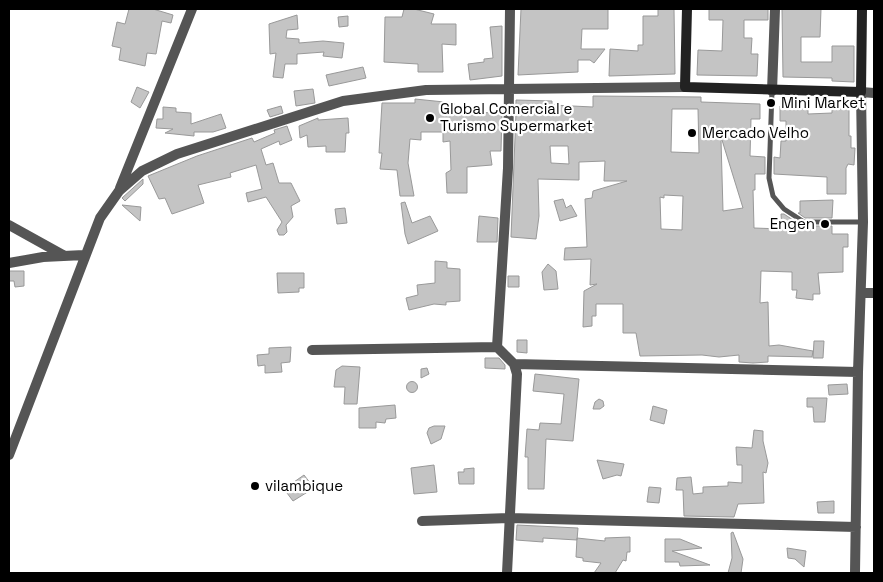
<svg xmlns="http://www.w3.org/2000/svg" width="883" height="582" font-family="'Space Grotesk',sans-serif">
<style>
.building{fill:#c4c4c4;stroke:#999;fill-rule:evenodd}
.lines{fill:none;stroke-linecap:round;stroke-linejoin:round}
.lane{stroke:#555;stroke-width:5}
.street{stroke:#555;stroke-width:10}
.secondary{stroke:#222;stroke-width:10}
.poi-dot{fill:#000;stroke:#fff;stroke-width:2}
.labels{text-anchor:middle;stroke-width:4.5;stroke-linejoin:round;paint-order:stroke}
.poi-label{font-size:15px;fill:#000;stroke:#fff;text-anchor:start}
</style>
<rect width="100%" height="100%" fill="#fff"/>
<path class="building" d="M129 9H153L173 15 171 23 162 21 156 54 147 53 145 66 119 60 121 48 112 46 117 22 125 24Z
M404 9H414L434 14 431 24H456V45L442 44 443 72H418V64L384 62 385 17H402Z
M521 9H608V29H582L581 49H605L594 63 590 60H578V72L518 75Z
M658 9H674L675 74 609 76 610 49 638 51V45H643V16H658Z
M709 9H768V20H744V38H752L751 54H758L757 76 697 75 698 50 722 51 723 20H709Z
M782 9H821L820 37H801V62H832V46H854V82L832 81V78L783 77Z
M297 15 298 29 287 30 286 38 299 39V43L323 41 344 43 342 58 323 56 324 52 297 54V64H285L283 78 273 77 276 53 270 54 269 24Z
M348 16V26L339 27 338 17Z
M502 26V76L470 80 468 64 484 62V59L493 58 490 27Z
M363 67 366 78 329 86 326 75Z
M137 87 149 92 140 108 131 102Z
M313 89 315 103 296 106 294 91Z
M593 96 701 97V102L760 104V119H751L750 156 765 157V174H755V190H753L754 228 782 229 781 214H784L802 226H832V234H848V247H843V272L818 273 820 294H813V300L796 298 797 290H792V272L761 271 760 303 768 302 769 346 779 345 813 351 812 357 768 356V362L753 363 739 362V355L719 357 702 355 640 356 636 333H623V304H596V316H592V326L583 327 584 291 597 284 590 285 591 259 564 260 565 248 587 247 585 199 592 198 593 191 627 181H604L605 161 579 162V180L538 179 539 216 536 239 511 237 516 113V100L552 101V105L593 107ZM672 109H698L699 153 671 152ZM721 140H722L743 208 723 211ZM550 146H568L569 164 551 163ZM664 195 683 196 682 230 661 229 660 197 664 198Z
M415 99 454 103V112L502 113 501 151H490L492 165 467 167V193H447L446 173 451 170 450 141 443 142V132H421V140L410 139 408 163 414 196H400L397 170 380 169 382 153H379L382 103H415Z
M281 106 283 113 270 117 267 110Z
M780 106H808V114L832 113V109H849V136H851V148H855L854 165 848 164 846 168V194H827V177L774 174V157L780 158 781 141H786V121H780Z
M163 107 176 108V112L191 113V124L221 114 226 128 213 132H194V136L165 133 173 129 156 128 157 119H163Z
M318 118V120L348 118 349 133H346L345 152H326V146L308 147 307 135 300 138 299 126Z
M287 126 292 140 280 145 279 141 261 149 266 165 273 163 279 183H291L300 201 291 206 293 217 286 225 287 232 284 235H279L277 230 282 222 266 197 248 202 246 193 262 189 256 165 230 173 231 177 198 185 204 203 172 214 165 198 159 199 148 176 197 156 252 138 254 142 275 133 274 130Z
M143 179V184L125 201 122 198Z
M563 199 566 208 571 205 577 216 560 221 554 201Z
M833 200 832 218H805L798 213H800V201Z
M405 202 412 223 430 216 438 231 408 244 405 234 401 203Z
M122 205 141 207 140 221Z
M345 208 347 223 337 224 335 209Z
M479 216 498 218 497 242H477Z
M435 261 447 262V268L460 269V301L446 302V305L434 304 409 310 406 298 418 295 417 285 435 283Z
M548 264 556 271 558 289 544 290 542 272Z
M9 271H24V286L15 287 14 281H9Z
M277 273H304V288H299V292L278 293Z
M508 276H519V287H508Z
M517 340H527V353L517 352Z
M814 341H824L823 358H813Z
M291 347 290 362 281 363 282 372 265 373V365L258 366 257 355 269 354V348Z
M485 358H499L505 365V369L485 368Z
M342 366 360 367 357 404H344L345 387H334L336 370Z
M427 368 429 374 421 378V369Z
M535 374 579 379 573 441 546 439 544 489H528V457H525L527 429 539 430 540 423 561 424 564 394 533 391Z
M406.5 387a5.5 5.5 0 1 1 11 0a5.5 5.5 0 1 1-11 0Z
M847 384 848 394 829 395 828 385Z
M807 398H827L825 422H814L813 407H807Z
M599 399 603 401 604 406 600 409H593L595 402Z
M395 405 396 418 386 419 385 423 376 422V428H359V408Z
M653 406 667 410 664 424 650 420Z
M434 426H445L441 439 431 444 427 433 429 428Z
M754 430 763 431V441L768 463 766 473 763 472 764 503 738 504 734 517 684 516 683 490H676L677 478 691 477 693 494 703 493V487L728 486V482L742 483V465H737L736 447 752 448Z
M597 460 624 464 621 476 617 475 603 479Z
M434 465 437 492 414 494 411 468Z
M474 468V484H459L458 472H464V469Z
M304 475 314 488 293 501 284 489Z
M649 487 661 488 659 503 647 502Z
M834 501V513H818L817 502Z
M517 525 578 528 577 540 543 538V542L516 540Z
M733 532 743 559 741 573H728L732 558 731 533Z
M630 537V552H627L626 561 623 560 615 573H594L601 563 583 561V558L576 557 577 538 605 541V538Z
M665 539H680L702 548 672 551 710 565 680 566 679 562H665Z
M787 548 806 551 804 567 795 559 788 558Z"/>
<g class="lines">
<path class="lane" d="M772 91 769 178 773 196 784 209 804 222H863"/>
<path class="street" d="M772 91 775 9
M120 188 192 9
M9 225 65 256
M9 263 43 257 84 255
M861 293H874
M312 350 497 347
M514 364 858 372
M9 455 100 218 119 191 142 171 177 154 343 101 426 90 685 87
M422 521 509 518 856 527
M507 573 517 374 514 364 497 347 508 168 510 9
M855 573 858 372 863 222 861 92 874 93"/>
<path class="secondary" d="M687 9 685 87 861 92 862 9"/>
</g>
<g class="poi-dot">
<circle cx="771" cy="103" r="5"/>
<circle cx="430" cy="118" r="5"/>
<circle cx="692" cy="133" r="5"/>
<circle cx="825" cy="224" r="5"/>
<circle cx="255" cy="486" r="5"/>
</g>
<g class="labels">
<g class="poi-label">
<text x="781" y="108">Mini Market</text>
<text x="440" y="114">Global Comercial e<tspan x="440" dy="17">Turismo Supermarket</tspan></text>
<text x="702" y="138">Mercado Velho</text>
<text x="815" y="229" text-anchor="end">Engen</text>
<text x="265" y="491">vilambique</text>
</g>
</g>
<rect width="883" height="582" fill="none" stroke="#000000" stroke-width="20"/>
</svg>
